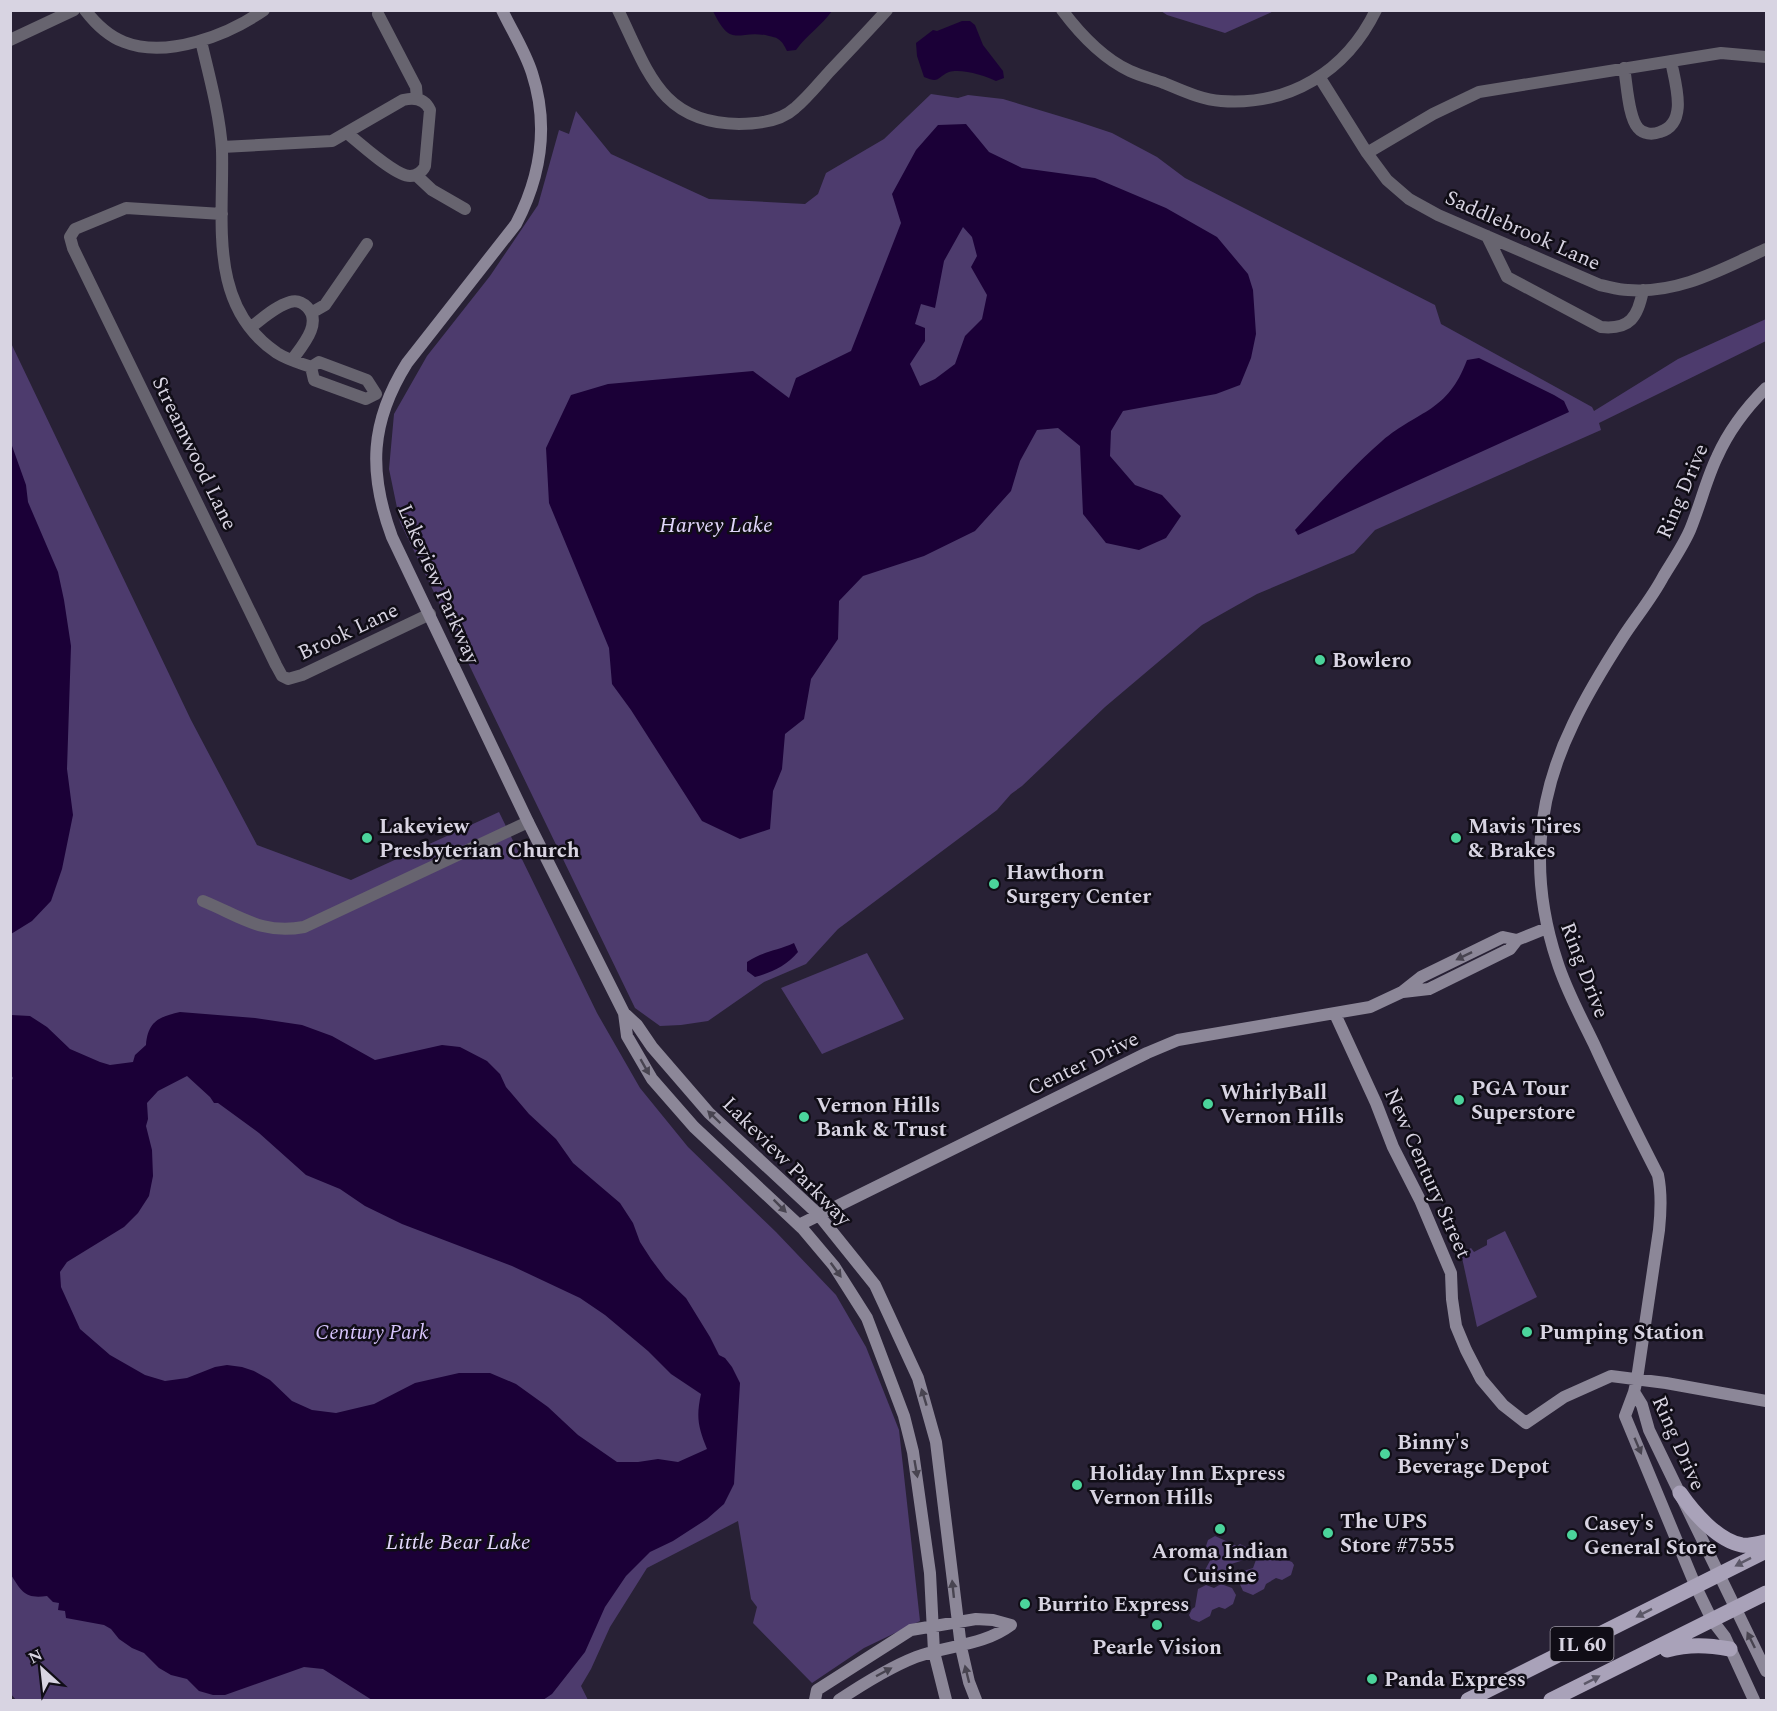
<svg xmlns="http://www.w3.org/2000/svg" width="1777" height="1711" font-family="Spectral,serif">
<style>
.green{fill:#4d3b6d}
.water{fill:#1b0037;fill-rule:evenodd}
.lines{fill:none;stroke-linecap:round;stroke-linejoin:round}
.street{stroke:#67646f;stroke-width:12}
.secondary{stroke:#8c8798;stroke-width:12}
.primary{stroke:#a9a2b9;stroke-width:15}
.oneway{fill:#484450}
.oneway2{fill:#5c5868}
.poi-dot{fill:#4bd49b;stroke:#100d16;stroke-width:2}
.labels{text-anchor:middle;stroke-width:5;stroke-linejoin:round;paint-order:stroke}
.shield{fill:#100d16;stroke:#9c98a5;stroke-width:1.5}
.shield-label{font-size:20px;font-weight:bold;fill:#d8d4e2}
.street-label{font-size:21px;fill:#d8d4e2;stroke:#100d16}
.poi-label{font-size:21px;font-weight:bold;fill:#d8d4e2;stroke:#100d16;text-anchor:start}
.park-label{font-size:21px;font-style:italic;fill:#d6c4fb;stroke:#100d16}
.water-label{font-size:22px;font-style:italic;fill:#e2d7fc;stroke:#100d16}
</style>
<rect width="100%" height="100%" fill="#282135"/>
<path class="green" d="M1161 11H1274L1225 33 1167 15Z
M931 94 958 98 968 95 1003 99 1079 122 1112 133 1157 157 1185 178 1435 305 1441 324 1592 407 1594 411 1678 359 1766 319V341L1599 423 1601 430 1375 530 1354 553 1257 594 1202 625 1105 707 1022 786 1011 794 997 810 838 929 806 964 764 982 708 1021 681 1025 660 1026 635 1008 400 522 389 469 394 414 427 356 490 276 538 205 559 130 569 134 576 111 611 154 709 199 805 204 818 194 826 173 884 139Z
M10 341 191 720 257 845 351 880 499 812 597 1013 640 1088 688 1147 776 1232 836 1295 866 1347 899 1430 920 1621 864 1648 812 1683 753 1623 757 1607 751 1599 738 1521 647 1568 610 1627 591 1669 581 1686 588 1700H16L10 1693Z
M867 953 904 1019 822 1054 781 988Z
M1505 1231 1537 1297 1477 1327 1461 1253 1471 1248 1474 1252 1487 1245V1240Z
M1215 1536 1237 1546 1240 1544 1246 1547 1249 1554 1247 1559 1228 1565 1225 1573 1218 1577 1207 1573 1205 1570 1212 1557 1206 1546 1208 1540Z
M1265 1553 1280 1561 1284 1559 1292 1562 1294 1565 1291 1575 1282 1580 1276 1578 1266 1584 1264 1589 1253 1595 1243 1591 1238 1580 1240 1572 1253 1568 1257 1557Z
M1221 1584 1232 1588 1236 1595 1233 1604 1225 1609 1219 1607 1212 1610 1210 1616 1199 1622 1191 1619 1189 1615 1192 1609 1195 1607 1198 1589 1206 1585 1214 1588Z"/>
<path class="water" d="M713 11H832C822 25 807 35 796 50L787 51C785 47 782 41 778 39 776 37 772 37 769 36 738 28 732 51 713 11Z
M962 21H970L975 25 983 45 1003 71 1004 78 996 81C986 76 961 68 949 72 937 77 940 84 924 77L917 56 916 43 933 30 937 31Z
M966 124 989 152 1022 168 1095 178 1166 208 1217 237 1248 274 1253 290 1256 334 1251 358 1240 385 1216 394 1123 411 1111 431 1110 456 1135 485 1162 495 1181 516 1166 538 1139 550 1106 543 1083 514 1080 446 1058 428 1037 430 1020 461 1011 491 975 531 924 556 863 576 839 601 838 639 811 679 804 719 785 734 782 769 773 791 770 829 740 839 702 821 631 710 612 684 609 648 549 503 546 448 571 395 608 384 753 371 789 398 796 378 851 351 901 223 892 194 916 150 938 125ZM963 227 972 237 977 256 971 267 987 295 982 319 965 336 955 364 935 379 920 386 910 364 925 341V328L915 324 921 304 935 308 944 261Z
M1479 358 1554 395 1564 401 1569 412 1298 535 1295 530C1323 500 1351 468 1382 441 1420 409 1447 413 1467 360Z
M11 443 26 485 28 502 58 572 64 600 71 646 67 769 73 815 62 869 51 901 32 921 11 934Z
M794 943 798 952C786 966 773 972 755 977L747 971V962C764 951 776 951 794 943Z
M180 1012 255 1018 302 1025 332 1036 375 1060 442 1045 460 1047 487 1061 500 1074 506 1087 529 1114 556 1139 573 1163 620 1203 633 1223 640 1242 651 1259 666 1279 686 1298 710 1337 719 1355 725 1358 732 1367 740 1383 734 1484 724 1504 707 1519 673 1541 650 1552 626 1576 605 1607 585 1652 552 1694 543 1700H372L323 1669 304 1667 225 1695H213L199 1691 187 1679 171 1675 159 1668 144 1653 132 1648 119 1639 111 1629 104 1625 66 1618 65 1611 58 1610 59 1603 53 1602 47 1596C25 1599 22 1592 11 1575L10 1084 13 1078 10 1073 11 1015 30 1016 47 1027 70 1049 100 1062 110 1065 133 1062 135 1055 146 1045C148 1021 159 1017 180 1012ZM187 1076 210 1097 214 1103H218L259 1133 306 1175 340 1189 365 1206 402 1224 512 1266 580 1298 605 1315 648 1351 671 1374 701 1394C696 1417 698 1427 707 1449L678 1462 658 1459 638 1462H617L578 1435 548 1407 516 1384 490 1373H459L415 1383 374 1404 336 1413 312 1410 292 1401 270 1380 254 1371 242 1367 227 1365 215 1367 187 1378 165 1381 145 1375 110 1355 80 1329 61 1287 60 1272 67 1262 124 1227 138 1213 149 1196 153 1176 152 1150 146 1126 148 1119 147 1103 158 1091Z"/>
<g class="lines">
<path class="street" d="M85 10C95 23 108 36 124 42 167 59 228 35 264 10
M618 10C648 71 660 123 739 124 758 124 781 121 795 108 808 97 819 83 830 71 849 51 868 31 887 10
M1062 10C1080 34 1102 58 1130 71 1141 76 1153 79 1164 83 1181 90 1202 100 1221 101 1289 106 1346 72 1376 10
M378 14 416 87 417 99
M10 40 74 10
M201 41C209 75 220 115 222 150 224 221 207 306 277 353 288 360 300 363 311 367
M1624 68C1627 83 1628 117 1638 128 1643 134 1652 135 1660 132 1689 123 1675 83 1671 61
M1320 78 1367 153 1387 180 1409 199 1438 215 1600 285C1610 287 1619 290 1628 290 1679 294 1722 269 1766 249
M222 147 332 141 403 100C415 97 425 99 430 110L425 166C423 171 417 176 410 176 395 176 361 144 348 134
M1367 153 1433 114 1479 92 1721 53 1766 57
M416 175 432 190 465 209
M222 214 126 208 75 229 70 237 73 248 276 665 282 676 288 679 302 675 430 614
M1487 236 1507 277 1601 327C1630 330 1638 317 1643 290
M311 313 325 305 367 244
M251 327C262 319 276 306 290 302 296 300 302 302 307 307 323 323 302 346 292 360
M319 362 367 380 376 394 366 399 314 380 311 367Z
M203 901C240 916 262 935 304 927L528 822"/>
<path class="secondary" d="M502 10C512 31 525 51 532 73 549 125 541 176 516 224L407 363C370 422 368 472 392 537L528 822 624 1013 627 1036 652 1079 694 1127 802 1228 834 1266 867 1318 904 1416 913 1452 930 1573 934 1652 946 1700
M1403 992 1429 989 1510 949 1517 940 1547 928
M624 1013 637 1025 652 1047 709 1113 818 1214 875 1285 918 1378 936 1442 961 1647 969 1682 976 1700
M1335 1014 1376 1103 1393 1147 1420 1200 1451 1273 1452 1299 1456 1326 1466 1350 1481 1379 1503 1405 1526 1423 1564 1397 1611 1376 1666 1383 1766 1401
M799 1225 1147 1053 1178 1040 1370 1007 1402 992 1421 977 1503 937 1517 940
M1634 1392 1642 1405 1649 1430 1766 1671
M815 1700 817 1690 911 1630 976 1619 993 1620 1011 1625
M839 1700C863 1684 888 1668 916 1657 948 1645 983 1646 1011 1625
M1754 1700 1725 1637 1712 1620 1696 1587 1625 1416 1634 1392 1637 1379 1659 1230C1661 1211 1662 1194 1658 1175 1636 1132 1614 1088 1594 1044 1581 1017 1566 990 1557 961 1530 879 1535 802 1573 724 1587 694 1605 665 1623 637 1636 617 1652 598 1663 577 1672 562 1683 546 1690 530 1700 506 1706 480 1717 457 1729 430 1746 408 1766 388"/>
<path class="primary" d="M1680 1493C1693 1512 1718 1541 1742 1545 1750 1546 1759 1543 1766 1542
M1667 1650C1689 1644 1708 1645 1730 1649
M1468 1700 1766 1551
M1551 1700 1766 1593"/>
</g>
<defs><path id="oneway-solid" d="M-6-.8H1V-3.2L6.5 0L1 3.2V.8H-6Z" transform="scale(1.5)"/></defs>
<g class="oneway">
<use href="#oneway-solid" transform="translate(1464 956) rotate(154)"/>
<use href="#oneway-solid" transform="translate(645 1067) rotate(60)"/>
<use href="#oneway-solid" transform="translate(714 1117) rotate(-136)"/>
<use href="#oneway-solid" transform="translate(780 1206) rotate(45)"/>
<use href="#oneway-solid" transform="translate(836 1270) rotate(54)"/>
<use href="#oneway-solid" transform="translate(924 1397) rotate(-107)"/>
<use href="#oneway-solid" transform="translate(1638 1446) rotate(67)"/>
<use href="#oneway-solid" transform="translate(916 1469) rotate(80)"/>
<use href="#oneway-solid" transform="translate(953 1589) rotate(-96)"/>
<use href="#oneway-solid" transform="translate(1751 1640) rotate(-116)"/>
<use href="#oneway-solid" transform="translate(884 1672) rotate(-28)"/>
<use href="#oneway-solid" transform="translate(967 1674) rotate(-104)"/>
</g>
<g class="oneway2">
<use href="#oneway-solid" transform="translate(1743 1562) rotate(153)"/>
<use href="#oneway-solid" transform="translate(1644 1613) rotate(153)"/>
<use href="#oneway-solid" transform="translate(1592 1680) rotate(-27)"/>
</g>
<g class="poi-dot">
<circle cx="1320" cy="660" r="6"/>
<circle cx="367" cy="838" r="6"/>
<circle cx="1456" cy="838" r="6"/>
<circle cx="994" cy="884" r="6"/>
<circle cx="1459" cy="1100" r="6"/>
<circle cx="1208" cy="1104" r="6"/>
<circle cx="804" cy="1117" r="6"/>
<circle cx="1527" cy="1332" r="6"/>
<circle cx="1385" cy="1454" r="6"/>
<circle cx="1077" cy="1485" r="6"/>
<circle cx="1220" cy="1529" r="6"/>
<circle cx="1328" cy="1533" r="6"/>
<circle cx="1572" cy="1535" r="6"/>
<circle cx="1025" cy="1604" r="6"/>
<circle cx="1157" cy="1625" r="6"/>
<circle cx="1372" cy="1679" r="6"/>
</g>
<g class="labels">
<rect class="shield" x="1550.5" y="1627" width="63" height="34" rx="4.5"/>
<g class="shield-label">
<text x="1582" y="1651">IL 60</text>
</g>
<g class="street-label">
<text transform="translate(1523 230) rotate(24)" y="7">Saddlebrook Lane</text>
<text transform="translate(195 453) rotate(64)" y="7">Streamwood Lane</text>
<text transform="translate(1682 491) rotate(-67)" y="7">Ring Drive</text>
<text transform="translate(439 584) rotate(66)" y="7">Lakeview Parkway</text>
<text transform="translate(348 631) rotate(-25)" y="7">Brook Lane</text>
<text transform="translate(1585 970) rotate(69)" y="7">Ring Drive</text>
<text transform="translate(1083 1063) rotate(-26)" y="7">Center Drive</text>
<text transform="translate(787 1161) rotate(45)" y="7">Lakeview Parkway</text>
<text transform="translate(1428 1173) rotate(66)" y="7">New Century Street</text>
<text transform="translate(1679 1443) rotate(66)" y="7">Ring Drive</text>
</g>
<g class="poi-label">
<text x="1332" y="667">Bowlero</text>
<text x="379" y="833">Lakeview<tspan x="379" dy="24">Presbyterian Church</tspan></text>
<text x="1468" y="833">Mavis Tires<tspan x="1468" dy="24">&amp; Brakes</tspan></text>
<text x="1006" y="879">Hawthorn<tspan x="1006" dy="24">Surgery Center</tspan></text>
<text x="1471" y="1095">PGA Tour<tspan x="1471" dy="24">Superstore</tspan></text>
<text x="1220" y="1099">WhirlyBall<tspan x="1220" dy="24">Vernon Hills</tspan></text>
<text x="816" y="1112">Vernon Hills<tspan x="816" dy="24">Bank &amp; Trust</tspan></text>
<text x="1539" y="1339">Pumping Station</text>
<text x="1397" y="1449">Binny's<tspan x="1397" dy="24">Beverage Depot</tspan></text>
<text x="1089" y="1480">Holiday Inn Express<tspan x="1089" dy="24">Vernon Hills</tspan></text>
<text x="1340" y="1528">The UPS<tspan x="1340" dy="24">Store #7555</tspan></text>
<text x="1584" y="1530">Casey's<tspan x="1584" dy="24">General Store</tspan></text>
<text x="1220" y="1558" text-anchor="middle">Aroma Indian<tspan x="1220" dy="24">Cuisine</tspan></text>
<text x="1037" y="1611">Burrito Express</text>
<text x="1157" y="1654" text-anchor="middle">Pearle Vision</text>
<text x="1384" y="1686">Panda Express</text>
</g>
<g class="park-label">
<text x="372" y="1339">Century Park</text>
</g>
<g class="water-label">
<text x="716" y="532">Harvey Lake</text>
<text x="458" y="1549">Little Bear Lake</text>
</g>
</g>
<rect width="1777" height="1711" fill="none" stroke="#d8d4e2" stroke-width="24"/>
<g transform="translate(42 1669) rotate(333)" stroke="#100d16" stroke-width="4.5" paint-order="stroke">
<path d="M0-4.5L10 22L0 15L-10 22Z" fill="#d8d4e2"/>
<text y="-9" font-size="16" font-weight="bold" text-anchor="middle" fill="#d8d4e2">N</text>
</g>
</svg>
